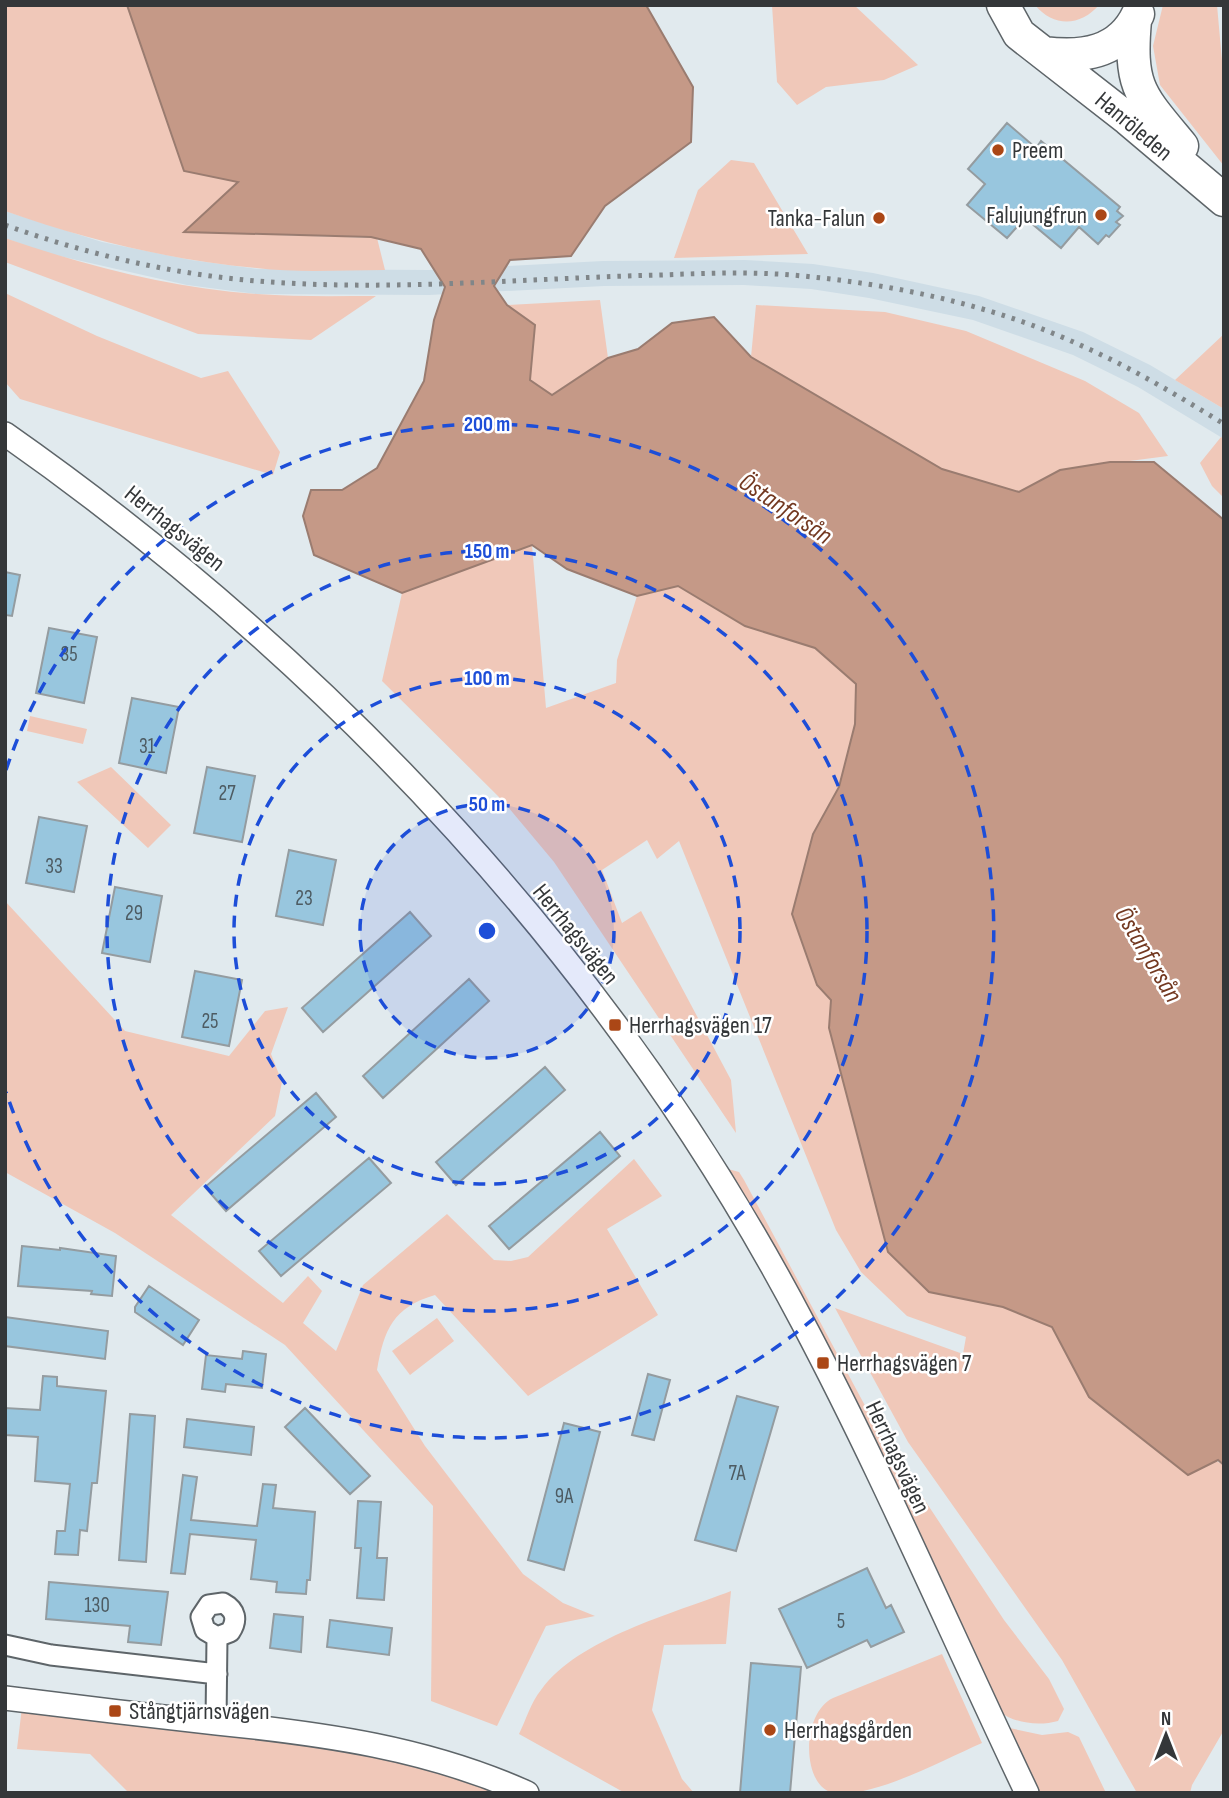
<svg xmlns="http://www.w3.org/2000/svg" width="1229" height="1798" font-family="'Sofia Sans Condensed',sans-serif">
<style>
.built{fill:#cedde6}
.green{fill:#f0c8b9}
.water{fill:#c59987;stroke:#9a7c70;stroke-width:2}
.building{fill:#98c6de;stroke:#949ca0;stroke-width:2}
.lines{fill:none;stroke-linecap:round;stroke-linejoin:round}
.minor-casing{stroke:#5e6569;stroke-width:23}
.tertiary-casing{stroke:#5e6569;stroke-width:26}
.trunk-casing{stroke:#5e6569;stroke-width:35}
.minor{stroke:#fff;stroke-width:19}
.tertiary{stroke:#fff;stroke-width:23}
.trunk{stroke:#fff;stroke-width:32}
.rail{stroke:#808689;stroke-width:5;stroke-dasharray:3.5 7;stroke-linecap:butt}
.ring{fill:none;stroke:#1d4ed8;stroke-width:3.5;stroke-dasharray:12 9}
.poi-dot{fill:#ab4716;stroke:#fff;stroke-width:2.5}
.labels{text-anchor:middle;stroke-width:5;stroke-linejoin:round;paint-order:stroke}
.number-label{font-size:21px;fill:#4d5b62}
.street-label{font-size:24px;fill:#343739;stroke:#fff}
.poi-label{font-size:24px;fill:#343739;stroke:#fff;text-anchor:start}
.water-label{font-size:26px;font-style:italic;fill:#733921;stroke:#fff}
.centre{fill:#1d4ed8;stroke:#fff;stroke-width:3.5}
.ring-label{font-size:21px;text-anchor:middle;font-weight:bold;fill:#1d4ed8;stroke:#fff;stroke-width:5;stroke-linejoin:round;paint-order:stroke}
</style>
<rect width="100%" height="100%" fill="#e1eaee"/>
<path class="built" d="M5 211 102 242 191 260 258 269 429 270 603 261 745 260 813 264 873 273 979 296 1083 332 1150 365 1224 409V439L1138 387 1073 355 973 320 869 298 811 289 744 285 604 286 429 295 256 294 187 285 46 253 5 238Z"/>
<path class="green" d="M5 5H127L184 171 239 182 185 232 377 238 385 270C342 270 298 273 256 268 170 260 87 240 5 211Z
M772 5H854L918 65 884 80 826 87 797 105 777 82Z
M1035 5H1099C1081 26 1054 28 1035 5Z
M1163 5H1217L1224 83V166L1160 85 1153 46Z
M731 160 754 163 808 254 674 258 698 190Z
M5 238C86 266 172 288 257 294 297 297 336 296 376 296L311 340 198 334 5 262Z
M5 293 97 336 201 378 228 371 280 452 273 475 20 399 5 382Z
M600 300 608 358 551 395 530 380 535 325 507 305Z
M756 305 885 312 966 331 1085 381 1139 413 1168 456 1060 470 1019 492 942 469 751 357Z
M1224 334V409L1175 380Z
M1221 437 1224 439V498L1212 486 1200 463Z
M532 545 546 708 616 683 617 660 637 596 678 586 745 626 815 648 856 684 855 724 839 787 813 834 817 985 831 1000 829 1028 888 1252 929 1292 1003 1307 1052 1327 1089 1397 1224 1465V1730L1192 1785 1190 1793H1137L1062 1660 908 1442 835 1308 963 1354 966 1337 907 1316 861 1272 836 1230 679 841 657 859 647 840 602 870 622 923 641 911 731 1080 736 1133 554 862 503 801 382 681 402 593Z
M30 716 87 729 83 744 27 731Z
M111 767 171 825 148 848 77 782Z
M5 901 125 1031 229 1056 265 1011 288 1007 271 1054 282 1082 275 1116 171 1215 283 1303 308 1276 322 1291 303 1323 336 1351 363 1285 447 1214 494 1260 511 1261 528 1257 634 1159 662 1196 607 1229 658 1315 528 1396 435 1295C393 1307 384 1330 377 1370L425 1446 523 1574 563 1603 595 1616 546 1626 497 1726 431 1701 433 1506 285 1345 115 1233 5 1172Z
M728 1169 739 1172 744 1180 877 1428 1004 1620 1049 1679 1064 1709 1058 1721C1040 1726 1016 1724 1000 1712L894 1481 720 1173Z
M437 1318 454 1341 410 1375 392 1351Z
M731 1591 726 1644 664 1645 652 1710 682 1779 694 1793H625L519 1734C526 1720 531 1702 541 1690 579 1638 672 1614 731 1591Z
M942 1654 982 1743C943 1760 874 1798 834 1793 802 1788 800 1714 833 1698Z
M22 1707 375 1751 505 1793H129L90 1754 17 1749Z
M1005 1727 1042 1735 1068 1732 1079 1737 1106 1793H1036Z"/>
<path class="water" d="M127 5H646L693 87 691 142 605 206 571 256 510 260 494 286 507 305 535 325 530 380 552 395 608 358 638 349 672 323 714 317 751 357 942 469 1019 492 1060 470 1110 462H1154L1224 520V1465L1218 1460 1188 1475 1089 1397 1052 1327 1003 1307 929 1292 888 1252 829 1028 831 1000 817 985 792 914 813 834 839 787 855 724 856 684 815 648 745 626 678 586 637 596 567 569 532 545 402 593 314 555 303 516 311 490H342L377 468 424 381 434 320 445 287 421 249 371 237 184 232 238 182 184 171Z"/>
<path class="building" d="M1007 123 1036 148 1041 141 1120 207 1117 211 1123 216 1116 222 1120 225 1109 237 1106 235 1098 244 1079 227 1061 248 1025 218 1007 238 967 205 985 184 968 169Z
M5 572 20 575 12 616 5 615Z
M49 628 97 637 84 703 36 693Z
M132 698 179 707 166 773 119 763Z
M207 767 255 776 242 842 194 833Z
M39 817 87 826 74 892 26 883Z
M289 850 336 860 323 925 276 916Z
M115 887 162 896 150 962 102 953Z
M410 912 431 936 323 1032 302 1008Z
M195 971 242 980 229 1046 182 1037Z
M469 979 489 1001 383 1098 363 1076Z
M545 1067 565 1090 456 1185 436 1162Z
M316 1093 336 1117 226 1211 205 1187Z
M600 1132 620 1156 509 1249 489 1226Z
M369 1158 391 1183 281 1276 259 1251Z
M22 1246 60 1250V1248L116 1256 112 1296 91 1294 92 1291 18 1286Z
M149 1286 199 1320 183 1345 135 1312V1307Z
M5 1317 108 1331 105 1359 5 1346Z
M243 1351 266 1354 262 1388 226 1384 225 1392 202 1389 206 1355 242 1359Z
M648 1374 670 1380 654 1440 632 1435Z
M43 1376 57 1377V1386L106 1391 97 1483H92L87 1531 80 1530 78 1555 55 1554 57 1531H65L70 1484 35 1481 38 1437 5 1435V1408L40 1410Z
M737 1396 778 1407 736 1551 695 1540Z
M305 1408 370 1476 350 1494 285 1427Z
M130 1414 155 1416 146 1562 119 1560Z
M187 1419 254 1427 251 1455 184 1447Z
M564 1423 600 1432 564 1570 528 1560Z
M183 1475 197 1477 191 1520 257 1526 263 1484 276 1485 273 1508 315 1512 310 1580H307L306 1594 276 1592 277 1582 251 1579 256 1540 190 1534 185 1574 171 1573Z
M358 1501 381 1502 377 1558H387L384 1600 357 1598 361 1548H355Z
M867 1568 886 1608 891 1605 904 1632 871 1647 867 1640 807 1668 779 1609Z
M49 1582 168 1592 161 1645 128 1642 130 1626 46 1619Z
M274 1614 303 1617 301 1652 270 1648Z
M330 1620 392 1628 389 1655 327 1647Z
M751 1663 801 1667 790 1793H740Z"/>
<g class="lines">
<g class="minor-casing">
<path id="minor" d="M5 1645 51 1655 217 1674
M216 1722 217 1637 205 1630 201 1617 209 1605 223 1603C236 1610 238 1620 230 1632L217 1637"/>
</g>
<g class="tertiary-casing">
<path id="tertiary" d="M5 434C333 664 616 967 803 1323 884 1476 952 1636 1027 1793
M5 1698C76 1707 146 1715 217 1723 324 1734 427 1748 527 1793"/>
</g>
<g class="trunk-casing">
<path id="trunk" d="M1003 5 1019 34 1128 119 1224 200
M1135 20C1129 88 1140 95 1182 146
M1044 53C1082 58 1120 53 1138 14"/>
</g>
<use href="#minor" class="minor"/>
<use href="#tertiary" class="tertiary"/>
<use href="#trunk" class="trunk"/>
<path class="rail" d="M5 225C86 254 171 274 257 281 387 292 530 278 661 275 711 273 762 271 812 277 902 286 998 307 1080 345 1130 367 1177 395 1224 424"/>
</g>
<circle cx="487" cy="931" r="127" fill="#1d4ed8" fill-opacity=".12"/>
<g class="ring">
<circle cx="487" cy="931" r="127"/>
<circle cx="487" cy="931" r="253"/>
<circle cx="487" cy="931" r="380"/>
<path d="M6 770A507 507 0 1 1 6 1092"/>
</g>
<g class="poi-dot">
<circle cx="998" cy="150" r="7"/>
<circle cx="1101" cy="215" r="7"/>
<circle cx="879" cy="218" r="7"/>
<rect x="608" y="1018" width="14" height="14" rx="3.5"/>
<rect x="816" y="1356" width="14" height="14" rx="3.5"/>
<rect x="108" y="1704" width="14" height="14" rx="3.5"/>
<circle cx="770" cy="1730" r="7"/>
</g>
<g class="labels">
<g class="number-label">
<text x="69" y="661">35</text>
<text x="147" y="753">31</text>
<text x="227" y="800">27</text>
<text x="54" y="873">33</text>
<text x="304" y="905">23</text>
<text x="134" y="920">29</text>
<text x="210" y="1028">25</text>
<text x="737" y="1480">7A</text>
<text x="564" y="1503">9A</text>
<text x="97" y="1612">130</text>
<text x="841" y="1628">5</text>
</g>
<g class="street-label">
<text transform="translate(1134 126) rotate(40)" y="8">Hanröleden</text>
<text transform="translate(175 528) rotate(39)" y="8">Herrhagsvägen</text>
<text transform="translate(576 934) rotate(51)" y="8">Herrhagsvägen</text>
<text transform="translate(898 1457) rotate(65)" y="8">Herrhagsvägen</text>
</g>
<g class="poi-label">
<text x="1012" y="158">Preem</text>
<text x="1087" y="223" text-anchor="end">Falujungfrun</text>
<text x="865" y="226" text-anchor="end">Tanka-Falun</text>
<text x="629" y="1033">Herrhagsvägen 17</text>
<text x="837" y="1371">Herrhagsvägen 7</text>
<text x="129" y="1719">Stångtjärnsvägen</text>
<text x="784" y="1738">Herrhagsgården</text>
</g>
<g class="water-label">
<text transform="translate(786 508) rotate(34)" y="9">Östanforsån</text>
<text transform="translate(1149 954) rotate(59)" y="9">Östanforsån</text>
</g>
</g>
<circle cx="487" cy="931" r="10" class="centre"/>
<g class="ring-label">
<text x="487" y="431">200 m</text>
<text x="487" y="558">150 m</text>
<text x="487" y="685">100 m</text>
<text x="487" y="811">50 m</text>
</g>
<rect width="1229" height="1798" fill="none" stroke="#343739" stroke-width="14"/>
<g transform="translate(1166 1735)" stroke="#ffffff" stroke-width="5" paint-order="stroke">
<path d="M0-5L12 26L0 18L-12 26Z" fill="#343739"/>
<text y="-10" font-size="19" font-weight="bold" text-anchor="middle" fill="#343739">N</text>
</g>
</svg>
